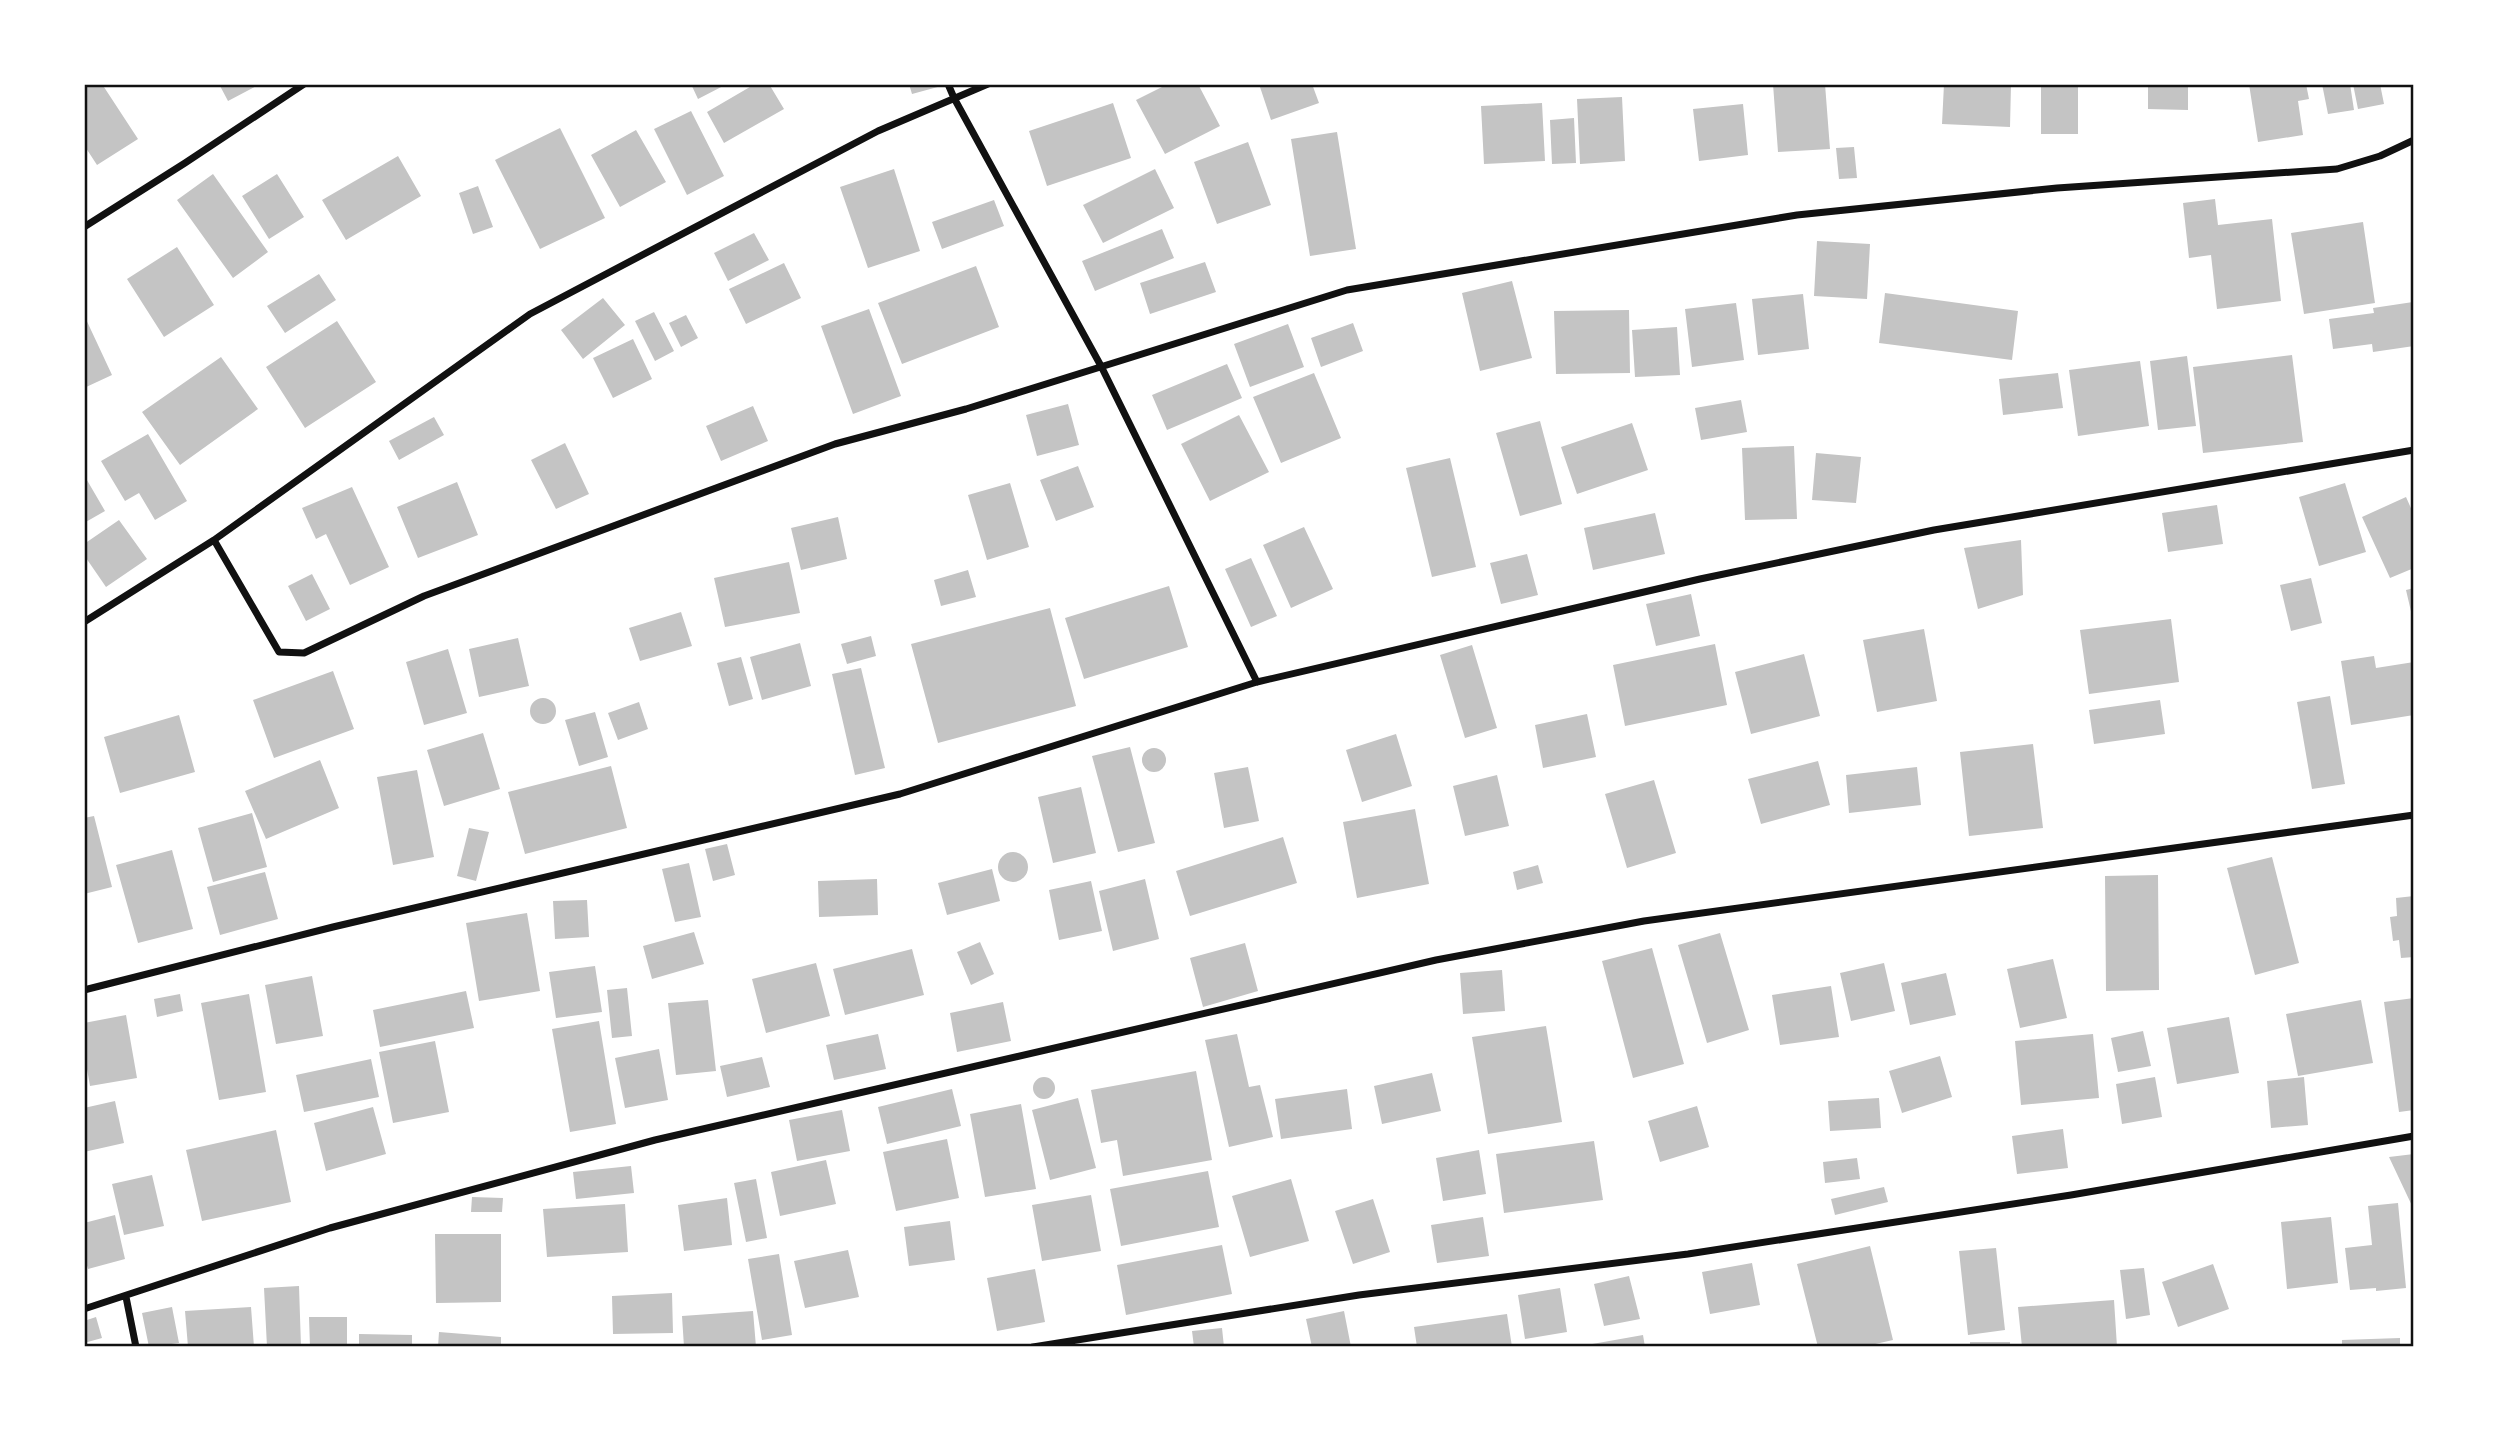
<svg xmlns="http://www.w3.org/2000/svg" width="2498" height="1431" font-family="Karla,sans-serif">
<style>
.building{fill:#c4c4c4}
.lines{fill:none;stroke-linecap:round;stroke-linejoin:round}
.minor{stroke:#111;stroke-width:7}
.neatline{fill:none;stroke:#111;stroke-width:2.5}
</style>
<rect width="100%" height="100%" fill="#fff"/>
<path class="building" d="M91 84H102L138 139 97 165 84 145V89Z
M219 84H260L228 101Z
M691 84H727L698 99Z
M755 84H769L784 109 724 143 707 112Z
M909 84H945V85L912 94Z
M1168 84H1198L1220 126 1165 154 1136 100Z
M1259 84H1312L1319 103 1271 120Z
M1773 84H1825L1830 149 1778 152Z
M1944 84H2011L2010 127 1942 124Z
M2041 84H2078V134H2041Z
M2249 84H2306L2309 99 2298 101 2303 135 2258 142Z
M2322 84H2350L2354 110 2328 114Z
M2353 84H2380L2384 104 2358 109Z
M2148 85 2188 87V110L2148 109Z
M1622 97 1625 161 1580 164 1577 99Z
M1113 103 1131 158 1047 186 1029 131Z
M1542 103 1545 161 1484 164 1481 106Z
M1743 104 1748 155 1699 161 1693 109Z
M691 111 724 176 687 195 654 129Z
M1574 118 1576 163 1552 164 1550 120Z
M560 128 605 218 540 249 495 160Z
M636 130 666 182 620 207 591 155Z
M1337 132 1356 249 1310 256 1291 139Z
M1248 142 1271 205 1217 224 1194 162Z
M1854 147 1857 178 1839 179 1836 148Z
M398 156 421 196 346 240 322 200Z
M894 169 920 251 868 268 840 187Z
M1155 169 1174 208 1103 243 1083 205Z
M213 174 268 252 233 278 177 200Z
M277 174 304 217 269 239 242 196Z
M478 186 493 227 473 234 459 193Z
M2215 199 2218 225 2272 219 2281 301 2217 309 2211 255 2189 258 2183 203Z
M994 200 1004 226 942 249 932 222Z
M2363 222 2375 303 2304 314 2291 233Z
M1162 229 1174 258 1095 291 1082 261Z
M754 233 769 260 728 281 714 253Z
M1817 241 1870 244 1867 299 1814 296Z
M177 247 214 305 164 337 127 279Z
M1205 262 1216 292 1150 314 1140 283Z
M784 263 801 298 746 324 729 289Z
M976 266 999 327 902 364 878 303Z
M319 274 336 300 285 333 267 306Z
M1512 281 1532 358 1480 371 1462 293Z
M1885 293 2018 311 2012 360 1879 343Z
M1803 294 1809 349 1758 355 1752 299Z
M603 298 625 325 583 359 561 330Z
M2413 302 2414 346 2373 352 2372 344 2333 349 2329 319 2374 313 2373 308Z
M1736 303 1744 360 1692 367 1685 309Z
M869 309 901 396 853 414 821 326Z
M1629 310 1630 373 1556 374 1554 311Z
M654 312 674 351 655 361 635 321Z
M84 315 112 375 84 388Z
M686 315 698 338 681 347 669 323Z
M337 321 376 382 305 428 266 367Z
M1353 323 1363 351 1321 367 1311 338Z
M1288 324 1304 367 1250 387 1234 344Z
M1677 327 1680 375 1635 377 1632 330Z
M633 339 652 379 613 398 593 358Z
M2292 355 2303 442 2203 453 2193 367Z
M2187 356 2196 426 2158 430 2150 361Z
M221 357 258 409 180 465 142 412Z
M2140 361 2149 426 2078 436 2069 370Z
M1227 364 1242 398 1167 430 1152 395Z
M1314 373 1341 438 1281 463 1253 397Z
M2058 373 2063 408 2003 415 1999 379Z
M1741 400 1747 432 1701 440 1695 408Z
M1068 404 1079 445 1037 456 1026 415Z
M753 406 768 441 721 461 706 426Z
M1239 415 1269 472 1210 501 1181 444Z
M434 417 444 435 399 460 389 441Z
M1540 421 1562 504 1520 516 1496 433Z
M1632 423 1648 470 1577 494 1561 447Z
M148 434 187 501 155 520 139 493 125 501 101 461Z
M565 443 589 494 556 509 531 460Z
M1794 446 1797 519 1745 520 1742 448Z
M1816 453 1861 457 1856 503 1812 500Z
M1450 458 1476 567 1432 577 1406 468Z
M1078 466 1094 507 1056 521 1040 480Z
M84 475 105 511 84 523Z
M457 482 478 535 418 558 397 507Z
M1010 483 1029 547 987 560 968 495Z
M2345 483 2366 552 2319 566 2299 497Z
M352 487 389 567 350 585 326 534 316 539 302 508Z
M2406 497 2414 515V568L2390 578 2362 517Z
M2217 505 2223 544 2168 552 2162 513Z
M1655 513 1665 554 1593 570 1584 528Z
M838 517 847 559 801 570 791 528Z
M119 520 147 559 106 587 84 555V544Z
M1304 527 1333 589 1291 608 1263 545Z
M2021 540 2023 595 1978 609 1964 548Z
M1527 554 1538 595 1501 604 1490 563Z
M1251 558 1277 616 1251 627 1225 569Z
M789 562 800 613 725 627 714 578Z
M968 570 976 597 941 606 934 580Z
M312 574 330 609 306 621 288 586Z
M2311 578 2322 623 2291 631 2280 585Z
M1169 586 1188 647 1084 679 1065 618Z
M2414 588V620H2413L2406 590Z
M1691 594 1700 636 1656 646 1646 604Z
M1050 608 1076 706 938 743 911 644Z
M681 612 692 646 640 661 629 628Z
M2171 619 2179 682 2089 694 2080 630Z
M1924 629 1937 701 1877 712 1863 640Z
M871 636 876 656 847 664 841 644Z
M518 638 529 686 479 697 469 649Z
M800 643 811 686 762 700 750 657Z
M1715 644 1727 705 1625 726 1613 665Z
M1472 645 1497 728 1465 738 1440 655Z
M448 649 467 713 424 725 406 662Z
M1804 654 1820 716 1751 734 1735 672Z
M2374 656 2376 668 2414 662V715L2351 725 2341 661Z
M741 657 753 699 729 706 717 663Z
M861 668 885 768 855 775 832 674Z
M333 671 354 729 274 758 253 700Z
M2330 696 2345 784 2312 789 2297 702Z
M530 711a13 13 0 1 1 26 0a13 13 0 1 1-26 0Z
M2160 700 2165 734 2094 744 2089 710Z
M639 702 648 729 618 740 608 713Z
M595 712 608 757 579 766 565 720Z
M1587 714 1596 757 1543 768 1535 725Z
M179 715 195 772 120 793 104 737Z
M483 733 500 789 444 806 427 750Z
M1396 734 1412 786 1362 802 1346 750Z
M2033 744 2043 828 1969 836 1960 752Z
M1130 747 1155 843 1118 852 1092 756Z
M1142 760a12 12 0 1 1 24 0a12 12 0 1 1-24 0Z
M320 760 339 808 266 839 245 791Z
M1818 761 1830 805 1761 824 1748 779Z
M611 766 627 828 525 854 508 792Z
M1248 767 1259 821 1224 828 1214 773Z
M1917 767 1921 805 1849 813 1846 775Z
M417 770 434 857 393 865 377 777Z
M1497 775 1509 826 1465 836 1453 786Z
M1654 780 1676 853 1627 868 1605 794Z
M1081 787 1096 853 1053 863 1038 797Z
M1415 809 1429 884 1357 898 1343 822Z
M252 813 267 867 213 882 198 828Z
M94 816 112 887 84 894V818Z
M469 828 489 832 476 881 457 876Z
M1283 837 1297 883 1190 916 1176 871Z
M727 844 735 875 713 881 705 849Z
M172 850 193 929 138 943 116 865Z
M998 867a15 15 0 1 1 30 0a15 15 0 1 1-30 0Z
M2272 857 2299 963 2255 975 2227 868Z
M689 863 701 917 675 922 662 869Z
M1538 865 1543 883 1517 890 1513 872Z
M992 869 1000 901 947 915 938 883Z
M265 872 278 919 220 935 207 887Z
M2158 875 2159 990 2106 991 2105 876Z
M877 879 878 915 819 917 818 881Z
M1145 879 1159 939 1113 951 1099 891Z
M1091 881 1102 931 1059 940 1049 890Z
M2414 896V957L2401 958 2399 940 2393 941 2390 917 2397 916 2396 898Z
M587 900 589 937 555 939 553 901Z
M527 913 540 991 479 1001 466 923Z
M694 932 704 964 652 979 643 946Z
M1720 933 1749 1030 1707 1043 1678 945Z
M980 942 994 974 971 985 957 952Z
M1245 943 1258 991 1203 1007 1190 958Z
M1652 948 1684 1064 1633 1078 1602 961Z
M912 949 924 995 845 1015 833 969Z
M2053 959 2067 1018 2020 1028 2007 969Z
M816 963 830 1016 766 1033 752 979Z
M1884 963 1895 1011 1851 1021 1840 973Z
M595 966 602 1012 556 1018 549 972Z
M1502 970 1505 1011 1463 1014 1460 973Z
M1946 973 1956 1015 1910 1025 1901 983Z
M312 976 323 1036 276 1044 265 985Z
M1831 986 1839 1037 1780 1045 1772 995Z
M627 988 632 1036 612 1038 607 990Z
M466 991 474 1028 380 1047 373 1010Z
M180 994 183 1011 157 1017 154 999Z
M249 994 266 1092 219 1100 201 1003Z
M2414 998V1110L2399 1112 2384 1002Z
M708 1000 716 1071 676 1075 668 1003Z
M2361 1000 2373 1063 2298 1076 2286 1014Z
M1003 1002 1011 1041 957 1052 950 1013Z
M126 1015 137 1078 90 1086 84 1052V1023Z
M2229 1017 2239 1073 2177 1084 2167 1028Z
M599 1021 616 1124 570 1132 552 1029Z
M1546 1026 1562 1122 1488 1134 1472 1037Z
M2143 1031 2151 1066 2118 1072 2111 1038Z
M878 1034 886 1069 834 1080 826 1045Z
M1237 1034 1249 1087 1260 1085 1273 1137 1229 1147 1205 1040Z
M2093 1034 2099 1098 2021 1105 2015 1041Z
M435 1041 449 1112 393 1123 379 1052Z
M659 1049 668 1100 625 1108 615 1058Z
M1940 1056 1952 1097 1902 1113 1889 1071Z
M762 1057 770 1087 727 1097 720 1066Z
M371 1059 379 1097 304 1112 296 1075Z
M1196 1071 1212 1160 1123 1176 1117 1140 1101 1143 1091 1090Z
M1432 1073 1441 1111 1382 1124 1374 1086Z
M1033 1088a11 11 0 1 1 22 0a11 11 0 1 1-22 0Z
M2155 1077 2162 1117 2122 1124 2116 1084Z
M2304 1077 2308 1125 2271 1128 2267 1081Z
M952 1089 961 1126 887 1144 878 1107Z
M1347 1089 1352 1129 1281 1139 1275 1099Z
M1078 1098 1096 1168 1050 1180 1032 1110Z
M1879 1098 1881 1128 1830 1131 1828 1101Z
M115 1101 124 1143 84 1152V1108Z
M1021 1104 1036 1189 985 1197 970 1114Z
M1697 1106 1709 1147 1660 1162 1648 1121Z
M373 1107 386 1154 326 1171 314 1123Z
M842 1110 850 1151 797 1161 789 1120Z
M2063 1129 2068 1168 2017 1174 2012 1136Z
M276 1130 291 1202 202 1221 186 1150Z
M947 1139 959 1198 896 1211 883 1152Z
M1594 1141 1603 1200 1504 1213 1496 1154Z
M1479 1150 1486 1194 1443 1201 1436 1158Z
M2414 1154V1210L2389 1157Z
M1857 1158 1860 1179 1825 1183 1823 1162Z
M826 1160 836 1204 780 1216 771 1172Z
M631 1166 634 1193 576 1199 573 1172Z
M1208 1171 1219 1227 1121 1246 1110 1189Z
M152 1175 164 1226 124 1235 112 1184Z
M756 1179 767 1238 746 1242 734 1183Z
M1291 1179 1309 1241 1250 1257 1232 1196Z
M1884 1187 1888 1202 1835 1215 1831 1199Z
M1091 1195 1101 1251 1042 1261 1032 1205Z
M472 1197 503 1198 502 1212H471Z
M727 1198 732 1245 684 1251 678 1205Z
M1373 1199 1390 1252 1353 1264 1335 1211Z
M2398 1203 2406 1288 2376 1291V1288L2350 1290 2345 1248 2372 1245 2368 1206Z
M625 1204 628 1252 547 1257 543 1209Z
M115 1215 125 1259 88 1269 84 1255V1223Z
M1483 1217 1489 1256 1437 1263 1431 1225Z
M2331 1217 2338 1283 2287 1289 2281 1222Z
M950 1221 955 1260 909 1266 904 1227Z
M435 1234H501V1302L436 1303Z
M1222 1245 1232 1294 1126 1315 1117 1265Z
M1870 1246 1893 1340 1862 1347H1818L1797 1264Z
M1996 1248 2005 1330 1968 1335 1959 1251Z
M848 1250 859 1297 805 1308 794 1261Z
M779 1254 792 1335 762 1340 748 1259Z
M1752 1263 1760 1305 1710 1314 1702 1272Z
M2213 1264 2229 1309 2178 1327 2162 1282Z
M2144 1268 2150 1315 2126 1319 2120 1270Z
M1035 1269 1045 1322 997 1331 987 1278Z
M1629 1276 1640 1319 1604 1326 1594 1284Z
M299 1286 301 1347H267L264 1288Z
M1560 1288 1567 1332 1525 1339 1518 1295Z
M672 1293 673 1333 613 1334 612 1296Z
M2114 1300 2117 1347H2022L2018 1307Z
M172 1307 179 1343 149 1347 142 1313Z
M251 1307 254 1347H188L185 1311Z
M753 1311 756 1347H684L682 1316Z
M1344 1311 1351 1347H1312L1306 1319Z
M1507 1314 1512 1347H1417L1414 1327Z
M96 1317 102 1338 84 1343V1321Z
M309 1317H347V1347H310Z
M1222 1328 1224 1347H1194L1192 1331Z
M439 1332 501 1337V1347H438Z
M359 1334 412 1335V1347H359Z
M1643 1335 1645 1347H1581V1346Z
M2400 1338V1347H2342V1340Z
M1970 1342H2010V1347H1970Z"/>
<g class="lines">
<path class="minor" d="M948 84 954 98 1101 366 1257 682
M84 227 185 163 304 84
M214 540 279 652 304 653 424 596 835 444 966 409 1347 290 1797 215 2057 188 2337 169 2380 156 2414 140
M84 622 214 540 530 314 878 131 988 84
M84 990 333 927 900 794 1257 682 1700 579 1934 530 2414 450
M126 1297 136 1347
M84 1309 330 1228 655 1140 1436 960 1644 921 2414 815
M1033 1347 1359 1295 1688 1254 2071 1195 2414 1136"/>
</g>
<rect width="2498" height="1431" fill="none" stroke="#ffffff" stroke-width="172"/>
<rect x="86" y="86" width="2326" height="1259" class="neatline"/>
</svg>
